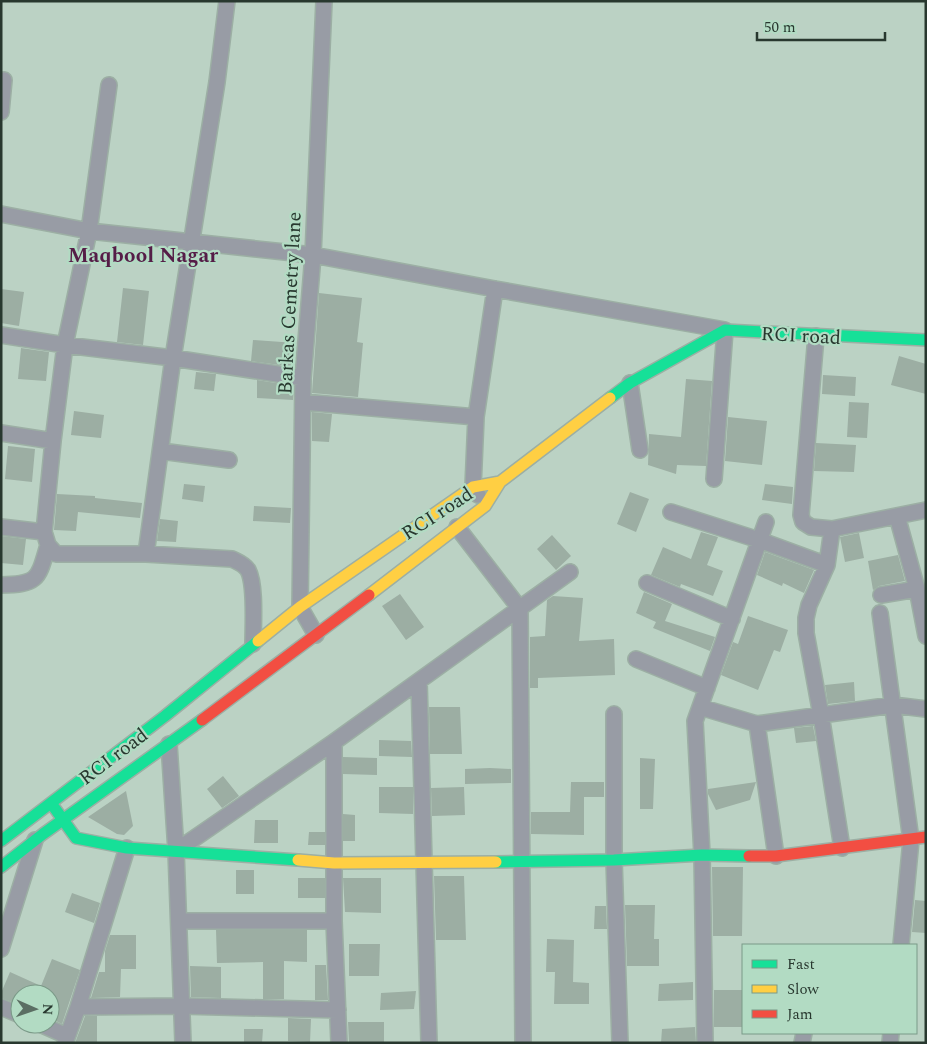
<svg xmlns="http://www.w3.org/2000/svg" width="927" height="1044" font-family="Spectral,serif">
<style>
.building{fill:#9caea3}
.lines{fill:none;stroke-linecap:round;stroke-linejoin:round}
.street-casing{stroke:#9cafa4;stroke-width:18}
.fast-casing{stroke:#9cafa4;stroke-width:14}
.slow-casing{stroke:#9cafa4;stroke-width:14}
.jam-casing{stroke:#9cafa4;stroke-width:14}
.street{stroke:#989ca5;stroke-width:15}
.fast{stroke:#16e098;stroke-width:11}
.slow{stroke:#ffcf43;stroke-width:11}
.jam{stroke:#f24e42;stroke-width:11}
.labels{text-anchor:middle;stroke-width:4.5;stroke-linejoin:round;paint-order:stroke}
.street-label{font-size:20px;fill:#28382f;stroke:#b2dbc3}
.neighbourhood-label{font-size:21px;font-weight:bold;fill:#551d47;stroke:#b2dbc3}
</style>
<rect width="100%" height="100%" fill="#bbd2c4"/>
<path class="building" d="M123 288 149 291 143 345 117 342Z
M1 289 24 292 19 326 1 323Z
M319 293 362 298 357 342 363 343 358 397 312 393Z
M253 340 296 343 294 367 251 361Z
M21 348 49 352 46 381 18 379Z
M899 356 926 364V394L891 385Z
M196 372 216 374 214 391 194 389Z
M823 375 856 377 855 396 822 394Z
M686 379 712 381 706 466 677 465 676 474 648 465 649 434 681 437Z
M257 380 294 386 293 400 257 398Z
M849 402 869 403 867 438 847 437Z
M74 411 104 415 101 438 71 435Z
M312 412 332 414 329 442 312 441Z
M728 417 767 421 762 465 725 461Z
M816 443 856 445 854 472 814 471Z
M8 446 35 449 32 482 5 479Z
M184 484 205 486 203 502 182 499Z
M765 484 793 487 792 504 762 500Z
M630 492 649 499 636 532 617 524Z
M57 494 95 496V498L142 503 140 518 78 512 76 531 54 530Z
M254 506 291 508 290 523 253 521Z
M160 519 178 521 176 542 157 541Z
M701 532 718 537 707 565 723 571 713 596 681 584 680 587 651 575 663 547 691 559Z
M859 533 864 558 845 562 840 537Z
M552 535 571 556 556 570 537 549Z
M1 536 26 539 23 565 1 563Z
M765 552 814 570 804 593 783 583 782 586 757 575Z
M898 555 905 581 879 586 873 590 868 561Z
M644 592 672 604 665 621 715 637 710 651 653 628 656 622 636 613Z
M400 594 424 627 406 640 382 606Z
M553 596 583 598 579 641 614 639 615 675 538 678V688H530V637L545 636 547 600Z
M748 616 788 630 780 652 774 650 758 690 721 675 733 642 738 644Z
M854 682 855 701 828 704 825 685Z
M429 707H460L462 754H430Z
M813 726 816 741 796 743 794 728Z
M379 740 411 741 412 757 379 756Z
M343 757 377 758V775L343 774Z
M640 758 655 759 653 809H640Z
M490 768 511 769V783L465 784V769Z
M223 776 239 796 222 808 207 789Z
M571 782H604V797H584V835L531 834V812H570Z
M756 782 750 800 716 810 708 794V789Z
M379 787H413V814L379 813Z
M464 787 465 815 432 816 431 788Z
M126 791 133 826 124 835 117 834 88 817Z
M343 814 355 815V841H343Z
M255 820H278V843H254Z
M309 832H325V845H308Z
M712 867H743L742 936H713Z
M236 870H254V894H236Z
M434 876H464L466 940H436Z
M298 878H325V898H298Z
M343 878H381V913L345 912Z
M72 893 100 903 94 923 65 912Z
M915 900 926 901V933L912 932Z
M625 905H655L654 939H659V966H627Z
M595 906H606L607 929H594Z
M216 930H307V962L284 961V999H263V962L217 963Z
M110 935H136V969H121L120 997 91 998 99 972H105V951Z
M547 939 574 940 573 982 589 983V1004H554L555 972H546Z
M349 944H380L379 976H349Z
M52 959 80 970 62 1024 50 1018V994H20V1005L1 998V993L10 972 41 986Z
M315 965H326L328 1000H315Z
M190 966 221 967V998L191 997Z
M693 982V1000L658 1001 659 984Z
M714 990H743V1027H714Z
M416 991 414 1009 380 1010 381 993Z
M85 1016H97V1043H75Z
M288 1018 311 1019 310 1042 288 1041Z
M348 1022H384V1043H349Z
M695 1027 696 1043H661L662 1029Z
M244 1029H263L262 1043H244Z"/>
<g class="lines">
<g class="street-casing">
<path id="street" d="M109 85 89 231 65 345 53 441 44 532 48 545 56 554H146L232 559C238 562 244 564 248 570 256 585 253 626 253 644
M1 112 4 80
M1 214 89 231 313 255 495 289 725 330 714 479
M1 335 65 345 173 358 303 378
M816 336 801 515 803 522 811 527 832 529 827 565 809 605 806 618V633L821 715 842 848
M630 383 640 450
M303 402 476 417
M1 433 53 441
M161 451 229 460
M478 495 473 487 476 417 495 289
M671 512 759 540 827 565
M897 516 917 589 926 636
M1 527 44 532
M457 527 520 609 523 1043
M832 529 926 510
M146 554 173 358 217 82 227 1
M647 583 732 619
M1 585C39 584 38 579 48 545
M881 595 917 589
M880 613 911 840 901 945
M316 635 300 607 303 378 313 255 324 1
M636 659 707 688
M419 681 429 1043
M700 707 757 724 776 856
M614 714V860L620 1043
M757 724 893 705 926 709
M334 742V921L339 1043
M169 744 176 851 183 1043
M176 851 334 742 570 572
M179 921H334
M1 949 35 840
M1 1007 20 1015
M78 1007 182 1006 338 1010
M40 1024 67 1036
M65 1043 78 1007 127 848
M705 1043 702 855 695 721 766 522
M802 1043 804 1033
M890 1043 891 1033"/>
</g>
<g class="fast-casing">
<path id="fast" d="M610 398 630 383 725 330 926 340
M51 803 76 838 127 848 298 860
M1 841 165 716 258 641
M496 862 614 860 702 855 749 856
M1 867 43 834 202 720"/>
</g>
<g class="slow-casing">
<path id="slow" d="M369 595 485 506 500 482
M258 641 300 607 473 487 500 482 610 398
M298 860 334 863 496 862"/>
</g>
<g class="jam-casing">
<path id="jam" d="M202 720 369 595
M749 856H776L926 837"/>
</g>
<use href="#street" class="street"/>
<use href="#fast" class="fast"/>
<use href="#slow" class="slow"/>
<use href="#jam" class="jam"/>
</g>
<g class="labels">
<g class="street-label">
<text transform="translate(289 303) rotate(-87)" y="7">Barkas Cemetry lane</text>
<text transform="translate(801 335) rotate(3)" y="7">RCI road</text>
<text transform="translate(437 513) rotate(-33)" y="7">RCI road</text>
<text transform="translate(113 756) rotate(-37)" y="7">RCI road</text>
</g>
<g class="neighbourhood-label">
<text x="143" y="262">Maqbool Nagar</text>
</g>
</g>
<rect width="927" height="1044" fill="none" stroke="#28382f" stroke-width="5"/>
<rect x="742" y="944" width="175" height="90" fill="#b2dbc3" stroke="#7b9a88"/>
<rect x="752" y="960" width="25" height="8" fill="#16e098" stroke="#7b9a88"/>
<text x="787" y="969" font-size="15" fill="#28382f">Fast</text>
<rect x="752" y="985" width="25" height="8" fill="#ffcf43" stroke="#7b9a88"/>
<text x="787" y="994" font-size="15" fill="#28382f">Slow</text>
<rect x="752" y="1010" width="25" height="8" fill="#f24e42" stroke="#7b9a88"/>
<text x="787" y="1019" font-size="15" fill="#28382f">Jam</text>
<g transform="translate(35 1009) rotate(92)"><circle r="24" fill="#b2dbc3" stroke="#7b9a88"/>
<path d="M0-4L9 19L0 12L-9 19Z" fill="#5b6e63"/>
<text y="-8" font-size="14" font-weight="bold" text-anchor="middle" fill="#28382f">N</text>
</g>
<path d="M757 32v8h128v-8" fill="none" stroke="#28382f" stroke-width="2.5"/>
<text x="764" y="32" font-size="15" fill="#28382f" stroke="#b2dbc3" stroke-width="4" paint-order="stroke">50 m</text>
</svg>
